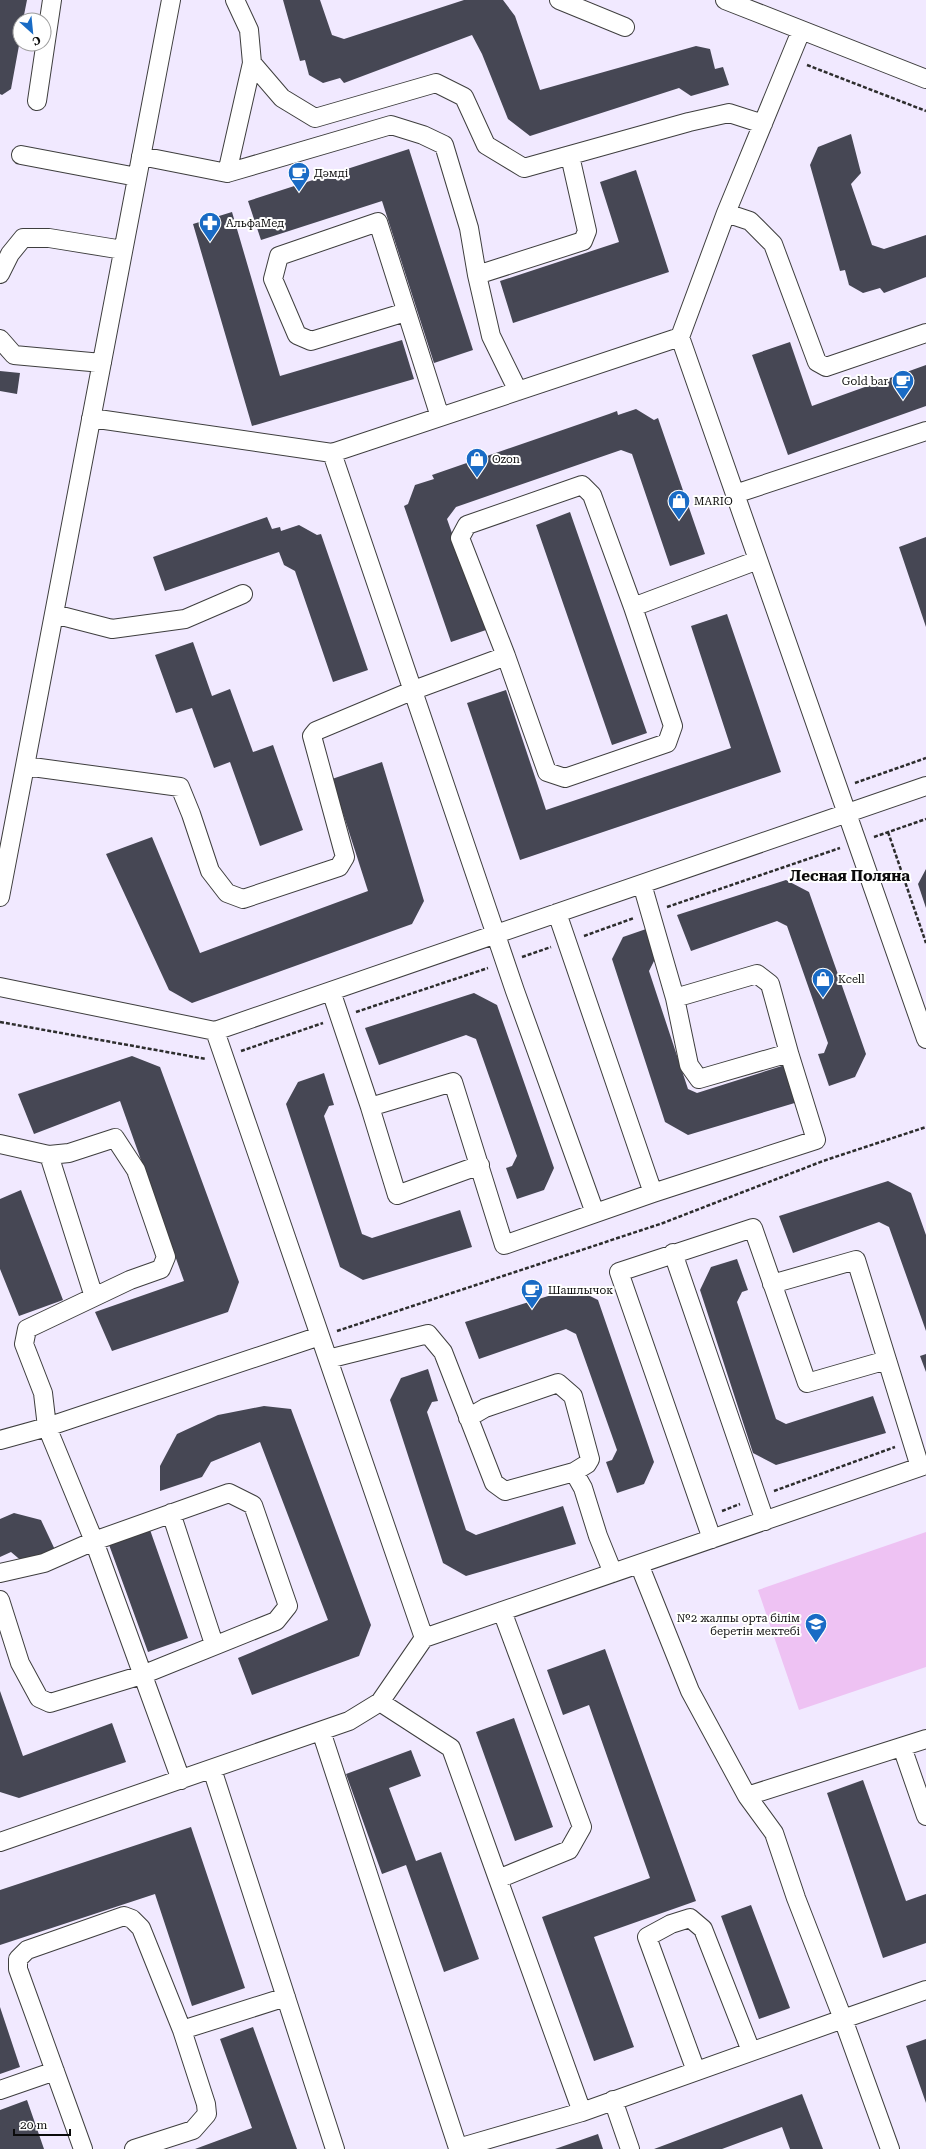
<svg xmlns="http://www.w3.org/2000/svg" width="926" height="2149" font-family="'Roboto Serif',serif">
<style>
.pitch{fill:#eec2f3}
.building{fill:#464754}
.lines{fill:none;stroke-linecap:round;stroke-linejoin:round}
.minor-casing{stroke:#3e3e3e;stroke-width:20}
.path{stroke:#2d2d2d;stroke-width:2.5;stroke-dasharray:4 2;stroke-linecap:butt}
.minor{stroke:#fff;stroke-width:18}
.labels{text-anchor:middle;stroke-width:4;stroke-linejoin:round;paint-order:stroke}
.poi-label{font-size:11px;fill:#0b0b0b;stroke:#fff;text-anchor:start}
.district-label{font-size:15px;font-weight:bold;fill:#0b0b0b;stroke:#fff}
</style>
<rect width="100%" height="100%" fill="#f1e9ff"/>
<path class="pitch" d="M926 1532V1667L799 1710 758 1590Z"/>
<path class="building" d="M0 0H27L23 20H20V40L11 89 2 95 0 94Z
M283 0H320L332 35 344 39 464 0H503L515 16 540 90 696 46 710 49 715 69 723 67 729 85 691 96 679 88 530 136 508 119 482 54 472 35 344 83 340 78 323 83 309 75 305 60 300 61Z
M851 134 861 173 851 184 872 245 884 249 926 235V277L884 293 880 288 863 293 849 285 845 270 840 271 810 165 818 147Z
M409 149 473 350 434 363 382 201 261 240 248 201Z
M636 170 669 272 513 323 500 281 619 242 600 182Z
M232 212 280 376 402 340 414 379 252 426 193 224Z
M790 342 812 406 926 365V406L788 455 752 355Z
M0 371 20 373 17 394 0 391Z
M636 409 654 420 658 418 705 554 670 566 632 454 621 450 456 507 447 519 486 630 451 642 404 506 408 504 415 485 434 479 432 475 609 414 617 411 618 415Z
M570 512 647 733 612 745 536 525Z
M267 517 272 529 280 527 281 531 299 525 317 535 321 534 368 670 333 682 295 571 284 565 279 552 165 591 153 557Z
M926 537V627L899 547Z
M727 614 781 772 520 860 467 703 506 690 546 810 731 748 691 626Z
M193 642 212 696 230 689 253 752 273 745 303 830 260 846 230 762 214 768 192 708 176 713 155 655Z
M382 762 424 901 412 924 192 1003 169 990 106 854 152 837 200 953 368 891 332 779Z
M926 869V908L918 884Z
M786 880 809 892 866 1054 855 1077 829 1086 818 1054 824 1053 828 1043 787 926 777 921 691 951 677 915Z
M649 928 660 959 654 961 649 971 688 1089 697 1093 785 1065 798 1102 688 1135 665 1122 612 959 623 937Z
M474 993 497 1005 554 1168 544 1190 517 1199 506 1168 512 1166 517 1156 476 1039 466 1035 379 1065 365 1028Z
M132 1056 160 1067 239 1282 228 1312 112 1351 95 1312 184 1281 120 1101 34 1134 18 1094Z
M324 1073 334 1105 329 1106 324 1116 362 1234 372 1238 460 1210 472 1247 363 1280 340 1267 286 1104 298 1082Z
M888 1181 911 1193 926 1235V1331L889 1227 879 1222 793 1253 779 1216Z
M21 1190 63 1300 19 1316 0 1269V1199Z
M737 1259 748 1290 742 1292 737 1302 776 1419 786 1424 873 1396 886 1433 776 1465 753 1453 700 1290 711 1267Z
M574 1288 598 1300 654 1462 644 1484 617 1493 606 1462 612 1460 617 1450 576 1334 566 1329 479 1359 465 1322Z
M926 1354V1372L920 1356Z
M428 1369 438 1401 432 1402 427 1412 466 1530 476 1535 563 1506 576 1544 466 1576 443 1563 390 1400 401 1378Z
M264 1406 291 1409 371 1625 359 1656 252 1695 238 1658 328 1620 260 1442 211 1462 202 1477 160 1491V1466L177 1434 218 1415Z
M14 1513 41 1520 56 1552 24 1563 11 1552 0 1557V1519Z
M149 1527 188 1638 148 1652 108 1542Z
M605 1649 696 1901 594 1937 634 2047 594 2061 542 1917 650 1878 589 1705 563 1715 547 1670Z
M0 1691 23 1756 112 1723 126 1762 19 1798 0 1792Z
M514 1718 553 1827 515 1841 476 1732Z
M411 1750 421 1776 389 1788 416 1861 441 1852 479 1959 444 1972 406 1865 382 1874 346 1774Z
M863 1780 906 1901 926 1894V1943L883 1958 827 1793Z
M191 1827 245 1988 192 2006 155 1894 0 1945V1890Z
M751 1905 790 2008 759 2019 721 1916Z
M0 2007 20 2067 0 2074Z
M253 2027 297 2149H195L252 2128 220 2039Z
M926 2039V2103L906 2046Z
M802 2094 823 2149H790L782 2127 722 2149H654Z
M27 2100 44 2149H0V2110Z
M598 2134 603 2149H555Z"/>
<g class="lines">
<g class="minor-casing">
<path id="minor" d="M559 0 625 27
M725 0 926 79
M252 63 282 98 315 118 436 83 464 97 486 145 524 168 689 122 729 113 763 124
M37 101 52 0
M21 155 137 177
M141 156 227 173 252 63 249 30 235 0
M227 173 391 125 423 135 444 145 469 228 477 275 491 336 518 391
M726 213 750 221 773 244 817 362 826 367 926 333
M0 274 10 254 23 238H49L123 250
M477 275 583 241 587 231 570 156
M406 312 311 341 297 335 273 279 279 256 378 222 440 417
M680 337 926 1039
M0 339 14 355 102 363
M91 418 332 453 515 991 595 1213
M332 453 680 337 726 213 801 31
M582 485 592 495 633 607 673 726 667 743 565 778 547 772 506 656 460 538 467 525Z
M735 494 926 431
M633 607 758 560
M54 614 112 629 185 619 243 594
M25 766 180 787 191 814 210 871 227 893 243 899 339 867 345 857 312 736 316 731 414 690 506 656
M0 897 171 0
M557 913 653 1193
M0 987 215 1031 926 786
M331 991 370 1107
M675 998 757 974 770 984 789 1053
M215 1031 424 1638
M0 1144 49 1155 69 1153 115 1138 136 1170 166 1257 161 1269 130 1280 27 1329 24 1344 43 1393 47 1427 0 1440
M49 1155 94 1297
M480 1165 397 1195 370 1107 453 1082 504 1245 653 1193 816 1140 789 1053 699 1079 689 1065 675 998 642 884
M673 1253 765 1521
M772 1284 856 1260 887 1360
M328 1359 428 1334 443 1352 494 1483 505 1491 574 1472 583 1488 598 1536 613 1573
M468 1418 485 1408 558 1383 573 1396 590 1459 587 1464 574 1472
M171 1513 214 1644
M712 1539 619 1272 753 1228 807 1383 887 1360 920 1467
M639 1564 690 1691 747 1796 926 1739
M0 1573 44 1563 94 1541 229 1493 253 1505 288 1606 276 1621 142 1675 50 1703 39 1698 20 1663 0 1600
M380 1702 451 1748 498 1879 569 1850 582 1827 502 1611
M321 1731 458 2148 582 2112 498 1879
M902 1747 926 1816
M212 1769 335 2149
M181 1780 94 1541 47 1427 320 1336
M747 1796 774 1833 796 1898 843 2019 926 1990
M0 1842 349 1721 380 1702 424 1638 926 1465
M182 2030 286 1997
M696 2071 647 1937 671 1924 690 1918 703 1929 751 2051
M0 2090 55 2071
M613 2100 630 2149
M582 2112 843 2019 890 2149
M83 2149 18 1969V1959L27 1950 124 1916 132 1919 141 1928 182 2030 206 2104 207 2114 193 2130 134 2149"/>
</g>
<path class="path" d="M807 65 926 111
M855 783 926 758
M888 832 926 943
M874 837 926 819
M667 907 840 848
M584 936 634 918
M522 957 551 947
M356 1012 488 968
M0 1022 206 1059
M241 1051 323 1023
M337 1331 663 1223 823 1161 926 1127
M774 1491 895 1447
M722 1511 740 1504"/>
<use href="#minor" class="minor"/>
</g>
<defs>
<g id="cafe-pin" transform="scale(1.15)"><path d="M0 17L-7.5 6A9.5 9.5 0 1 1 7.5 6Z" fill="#196bc5" stroke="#fff"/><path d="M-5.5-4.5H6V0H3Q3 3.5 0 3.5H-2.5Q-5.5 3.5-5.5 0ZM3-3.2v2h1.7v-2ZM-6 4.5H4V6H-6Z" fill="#fff"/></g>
<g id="pharmacy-pin" transform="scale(1.15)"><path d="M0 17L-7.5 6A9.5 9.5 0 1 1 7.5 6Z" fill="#196bc5" stroke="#fff"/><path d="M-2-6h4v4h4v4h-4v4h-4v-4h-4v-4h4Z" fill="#fff"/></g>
<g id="shop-pin" transform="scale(1.15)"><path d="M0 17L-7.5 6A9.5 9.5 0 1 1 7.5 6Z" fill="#196bc5" stroke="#fff"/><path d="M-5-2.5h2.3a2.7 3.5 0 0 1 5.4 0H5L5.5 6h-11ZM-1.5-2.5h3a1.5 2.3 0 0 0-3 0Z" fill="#fff"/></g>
<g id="school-pin" transform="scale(1.15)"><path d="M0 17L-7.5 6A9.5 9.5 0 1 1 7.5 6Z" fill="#196bc5" stroke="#fff"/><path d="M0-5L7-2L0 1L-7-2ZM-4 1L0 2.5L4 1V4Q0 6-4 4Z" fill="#fff"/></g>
</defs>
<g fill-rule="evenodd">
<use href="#cafe-pin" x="299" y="173"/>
<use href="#pharmacy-pin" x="210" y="223"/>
<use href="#cafe-pin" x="903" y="381"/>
<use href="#shop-pin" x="477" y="459"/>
<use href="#shop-pin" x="679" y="501"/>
<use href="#shop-pin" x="823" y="979"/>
<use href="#cafe-pin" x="532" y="1290"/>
<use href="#school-pin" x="816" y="1624"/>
</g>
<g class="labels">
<g class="poi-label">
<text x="314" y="177">Дәмді</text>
<text x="226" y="227">АльфаМед</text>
<text x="888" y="385" text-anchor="end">Gold bar</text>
<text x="492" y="463">Ozon</text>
<text x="694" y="505">MARIO</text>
<text x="838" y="983">Kcell</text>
<text x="548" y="1294">Шашлычок</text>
<text x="800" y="1622" text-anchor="end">№2 жалпы орта білім<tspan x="800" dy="13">беретін мектебі</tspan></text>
</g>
<g class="district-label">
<text x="850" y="881">Лесная Поляна</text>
</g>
</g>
<g transform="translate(32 32) rotate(153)"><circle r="19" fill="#ffffff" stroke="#9d9d9d"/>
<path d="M0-3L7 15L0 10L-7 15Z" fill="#196bc5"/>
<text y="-6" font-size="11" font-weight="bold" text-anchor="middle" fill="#0b0b0b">С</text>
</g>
<path d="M14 2129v6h56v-6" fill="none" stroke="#0b0b0b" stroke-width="2"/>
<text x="20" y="2129" font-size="12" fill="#0b0b0b" stroke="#ffffff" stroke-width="3" paint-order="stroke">20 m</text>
</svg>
